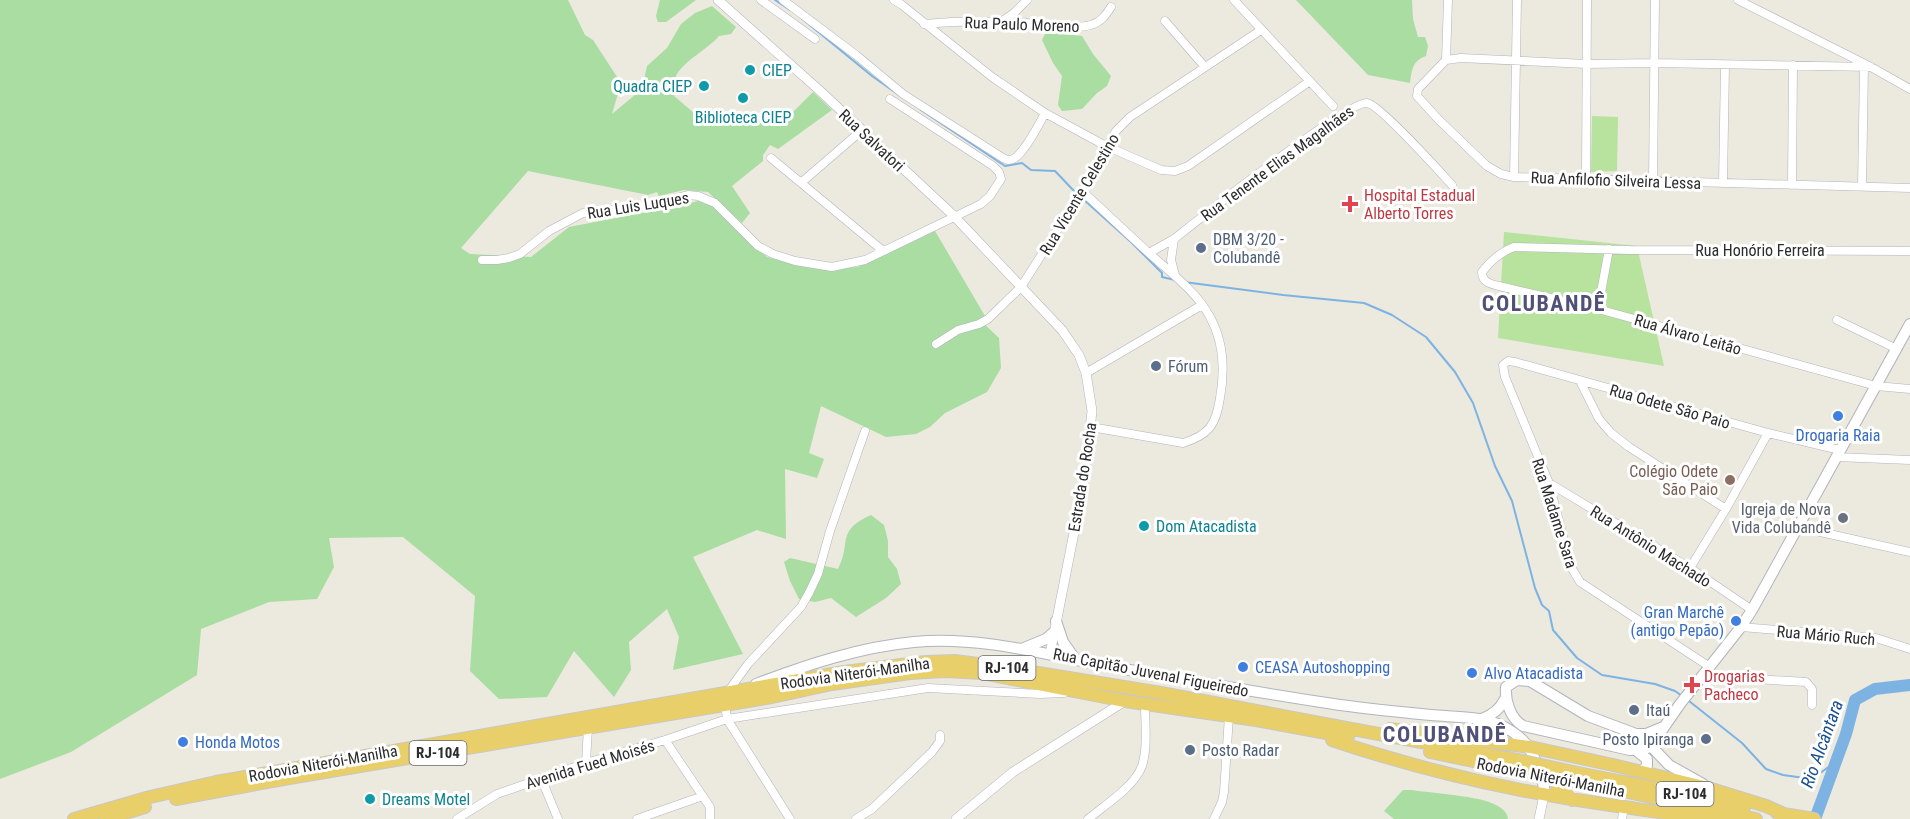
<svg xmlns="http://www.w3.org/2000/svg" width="1910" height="819" font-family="'Roboto Condensed',sans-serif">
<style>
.green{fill:#a9dda1}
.pitch{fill:#b8e39e}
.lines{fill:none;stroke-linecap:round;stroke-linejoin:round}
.stream{stroke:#7db3e3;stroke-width:2}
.river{stroke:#7db3e3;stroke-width:12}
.minor-casing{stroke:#b3b3be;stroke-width:9}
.tertiary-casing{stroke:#b3b3be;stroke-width:10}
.secondary-casing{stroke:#b3b3be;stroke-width:12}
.trunk-casing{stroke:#c8c8c8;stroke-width:14}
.minor{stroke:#fff;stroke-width:8}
.tertiary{stroke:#fff;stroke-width:9}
.secondary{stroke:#fff;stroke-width:10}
.trunk{stroke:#e9cf6a;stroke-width:12}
.trunk-bridge-casing{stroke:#c8c8c8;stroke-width:14;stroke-linecap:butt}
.trunk-bridge{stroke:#e9cf6a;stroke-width:12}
.culture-dot{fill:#0f9aa8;stroke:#fff;stroke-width:2}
.health-dot{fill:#e0444e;stroke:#fff;stroke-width:2}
.service-dot{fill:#5c6f8a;stroke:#fff;stroke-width:2}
.shop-dot{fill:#3f7fe0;stroke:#fff;stroke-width:2}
.education-dot{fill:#8d6e63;stroke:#fff;stroke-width:2}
.worship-dot{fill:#6b7280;stroke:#fff;stroke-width:2}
.labels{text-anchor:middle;stroke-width:6;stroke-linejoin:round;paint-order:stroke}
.shield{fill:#fff;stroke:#6b6b6b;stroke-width:1.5}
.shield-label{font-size:15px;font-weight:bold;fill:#2c2c2c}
.street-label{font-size:16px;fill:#2c2c2c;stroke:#fff}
.culture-label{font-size:16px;fill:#0d838f;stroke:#fff;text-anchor:start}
.health-label{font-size:16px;fill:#be3a42;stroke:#fff;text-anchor:start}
.service-label{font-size:16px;fill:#4e5e75;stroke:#fff;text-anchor:start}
.shop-label{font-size:16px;fill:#366cbe;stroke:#fff;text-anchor:start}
.education-label{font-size:16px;fill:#785e54;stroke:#fff;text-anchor:end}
.worship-label{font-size:16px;fill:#5b616d;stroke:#fff;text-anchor:end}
.water-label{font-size:18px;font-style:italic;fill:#1b5090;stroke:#fff}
.district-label{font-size:22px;font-weight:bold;letter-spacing:1.5px;fill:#515078;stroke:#fff}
</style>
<rect width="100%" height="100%" fill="#ece9df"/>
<path class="green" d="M0 0H568L585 35 593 40 621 83 612 114 642 89 647 66 667 48 681 24 695 13 712 6 736 27 731 34 719 36C708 49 682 62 676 76 674 82 675 90 674 96L701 119 741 116 788 117 813 92 832 110 778 149 770 145 763 155V161L732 186 750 213 742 223 708 192 684 190 659 196 657 192 648 195 528 171 461 248 470 254 531 257 569 227 679 206 702 200 709 203 767 257 797 265 825 269 858 267 904 242 935 231 985 316 980 320 999 338 1001 368 987 392 945 413 930 427 916 434 886 437 821 406 809 453 824 459 817 478 785 469 786 539 757 530 693 557 743 654 673 670 679 637 667 609 629 642 631 670 614 697 574 651 547 697 499 699 470 671 475 596 403 537 329 538 334 567 317 599 269 602 201 629 197 675 71 752 0 779Z
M660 0H696L666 22H658L656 16Z
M1296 0H1412L1413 19 1418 37H1425L1428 46 1426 56C1412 61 1412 70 1410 83L1368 75Z
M1046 32 1082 36 1093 54 1111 76 1107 86 1097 93 1082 109 1062 111 1058 105 1062 76 1053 63 1042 40Z
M871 515 884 525 888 541V557L897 569 901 584 886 598 856 617 831 598 815 602 799 599 790 581 784 562 790 558 838 569C852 543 835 531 871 515Z
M1403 790H1411C1431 793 1481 796 1496 805 1502 808 1507 812 1508 819H1394L1384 811Z"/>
<path class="pitch" d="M1592 116 1618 117 1617 171 1591 172Z
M1504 232 1637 246 1664 366 1498 338Z"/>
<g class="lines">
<path class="stream" d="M775 0 790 10
M800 17 872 76 899 95
M921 110 1005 166 1022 163 1031 170 1055 171 1075 192
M1083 199 1131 242 1162 273V277L1175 280
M1184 282 1283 295 1364 303 1392 315 1426 337 1455 372 1473 403 1495 466 1512 501 1535 588 1542 605 1549 611 1553 630 1577 658 1602 675 1655 684 1675 691 1682 696
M1689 701 1742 743 1766 769 1783 775 1812 779 1834 763"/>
<path class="river" d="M1815 819 1846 734 1855 700 1875 689 1910 685"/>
<g class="minor-casing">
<path id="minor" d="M761 0 815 39
M783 0 856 55 903 94 1003 158C1007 160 1008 161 1013 159 1023 155 1040 123 1045 113
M894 0 902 5 992 77 1045 113 1106 146 1161 170 1175 171 1188 166 1310 81
M1234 0 1333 106
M1738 0 1871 67 1910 89
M1165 21 1205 67
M1001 22 1014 13 1027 0
M924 24C958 21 992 21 1026 23 1047 25 1071 30 1091 25 1101 22 1106 15 1111 7
M1446 60 1448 0
M1871 67 1655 63 1586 64 1461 58 1446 60 1418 89 1417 96 1439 120 1487 166 1501 174 1514 177 1910 188
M771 158 882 250
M1514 177 1517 0
M1586 178 1587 0
M1653 180 1655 0
M802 182 861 131
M1723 183 1725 65
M1792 185 1793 65
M1862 186 1864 67
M1082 191C1105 212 1127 233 1150 254 1171 273 1197 292 1210 317 1224 342 1225 370 1220 398 1216 425 1209 435 1183 443L1091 427
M1174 239 1171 260 1175 275
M1910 251 1630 250 1514 247C1501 252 1491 260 1482 272 1482 282 1490 284 1499 286L1598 309 1876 386 1910 389
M1149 253 1174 239C1198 220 1349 100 1367 103 1379 104 1440 172 1452 185
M482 260H497L509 258 520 254 549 231 583 213 647 206 688 195 698 196 715 203 758 246 773 254 795 261 832 267 865 260 981 204 990 196 1001 179 999 172 993 166 890 99
M1598 309 1609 249
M1837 320 1897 349
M936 344 958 330 979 324 988 319 1021 287 1082 191 1116 131 1130 117 1261 30
M1086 373 1202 305
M1580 381 1599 419 1611 433 1629 447 1726 509
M1836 457 1910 460
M1549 483 1690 568 1752 610
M1798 527 1910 552
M1690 568 1726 509 1768 433
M1741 627 1876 638 1910 649
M1710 667 1580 582 1571 567 1549 483 1505 377 1503 365 1508 361 1515 362 1768 433 1840 450
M1703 676 1806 682 1812 689V705
M727 693 748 664 801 607 809 593 818 574 830 531 865 431
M725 704 727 719 790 819
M665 740 710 807V819
M586 763 588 727
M541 778 558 819
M457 819 497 794 586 763 665 740 727 719 928 688 1040 694 1064 693
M637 819 703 796
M856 819 872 809 932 752 940 741V735
M1088 819C1105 805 1135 786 1142 766 1148 747 1145 723 1145 704
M1214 819 1222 802 1224 792 1229 716
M1622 819 1624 807"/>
</g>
<g class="tertiary-casing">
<path id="tertiary" d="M718 0 818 89 954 216 1062 330 1079 355 1086 373 1092 411 1084 482 1050 654
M956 819 1013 772 1125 701
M1539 819 1544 795"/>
</g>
<g class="secondary-casing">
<path id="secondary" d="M1056 621 1063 642 1075 659
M1024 648 1046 639 1054 632
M756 684C806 665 860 647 914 642 980 636 1043 654 1107 666 1184 680 1262 693 1340 705 1370 709 1400 712 1431 715 1452 717 1477 716 1498 724 1523 735 1532 748 1540 773 1543 782 1545 787 1544 795
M1482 719C1493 715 1500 709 1505 699
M1663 727 1646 734H1636L1588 716 1530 681 1517 680 1506 687C1505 701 1510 718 1523 726L1630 750 1645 749 1651 746 1680 704 1741 627 1752 610 1910 324
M1647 742 1669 765 1703 784
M1637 751 1647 759V766L1642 771"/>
</g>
<g class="trunk-casing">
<path id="trunk" d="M1390 729 1530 747 1613 765 1708 788 1766 806 1784 814
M1332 740C1424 771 1521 793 1617 806 1652 811 1687 817 1722 819
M1430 752 1522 771
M1555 772 1557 786 1572 800
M1578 773 1745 806
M1575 781 1756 819
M176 799 289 778 772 697 832 684 910 673 945 671 982 673 1125 701 1256 720 1348 737
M1777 813 1814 819
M74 819 150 797 216 782 844 672 926 662 955 661 1001 667 1161 693 1522 761
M106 819 145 807"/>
</g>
<use href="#minor" class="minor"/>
<use href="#tertiary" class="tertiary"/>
<use href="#secondary" class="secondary"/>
<use href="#trunk" class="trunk"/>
<g class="trunk-bridge-casing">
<path id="trunk-bridge" d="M1522 761 1578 773
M1522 771 1575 781"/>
</g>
<use href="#trunk-bridge" class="trunk-bridge"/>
</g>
<g class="culture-dot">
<circle cx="750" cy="70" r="6"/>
<circle cx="704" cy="86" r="6"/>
<circle cx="743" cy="98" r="6"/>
<circle cx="1144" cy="526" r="6"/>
<circle cx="370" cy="799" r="6"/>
</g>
<g class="health-dot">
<path d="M1347 195h6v6h6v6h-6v6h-6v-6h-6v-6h6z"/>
<path d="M1689 676h6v6h6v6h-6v6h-6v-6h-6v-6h6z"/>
</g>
<g class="service-dot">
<circle cx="1201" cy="248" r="6"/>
<circle cx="1156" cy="366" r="6"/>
<circle cx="1634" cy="710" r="6"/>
<circle cx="1706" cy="739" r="6"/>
<circle cx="1190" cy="750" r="6"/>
</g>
<g class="shop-dot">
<circle cx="1838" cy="416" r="6"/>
<circle cx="1736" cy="621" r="6"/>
<circle cx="1243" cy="667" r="6"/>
<circle cx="1472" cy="673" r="6"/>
<circle cx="183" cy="742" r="6"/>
</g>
<circle class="education-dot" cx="1730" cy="480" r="6"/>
<circle class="worship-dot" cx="1843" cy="518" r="6"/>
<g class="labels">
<g class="shield">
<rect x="978.5" y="656" width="57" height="24" rx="4.5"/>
<rect x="409.5" y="741" width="57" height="24" rx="4.5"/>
<rect x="1656.5" y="782" width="57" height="24" rx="4.5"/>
</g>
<g class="shield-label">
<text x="1007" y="673">RJ-104</text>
<text x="438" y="758">RJ-104</text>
<text x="1685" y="799">RJ-104</text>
</g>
<g class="street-label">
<text transform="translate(1022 24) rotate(2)" y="6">Rua Paulo Moreno</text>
<text transform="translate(872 140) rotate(43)" y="6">Rua Salvatori</text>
<text transform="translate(1277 163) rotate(-36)" y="6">Rua Tenente Elias Magalhães</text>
<text transform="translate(1616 180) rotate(2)" y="6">Rua Anfilofio Silveira Lessa</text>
<text transform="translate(1079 194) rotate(-59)" y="6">Rua Vicente Celestino</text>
<text transform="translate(638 205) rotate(-9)" y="6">Rua Luis Luques</text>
<text x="1760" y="256">Rua Honório Ferreira</text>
<text transform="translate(1688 334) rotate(16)" y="6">Rua Álvaro Leitão</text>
<text transform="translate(1670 406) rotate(16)" y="6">Rua Odete São Paio</text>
<text transform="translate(1082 477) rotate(-81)" y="6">Estrada do Rocha</text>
<text transform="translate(1555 513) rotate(72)" y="6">Rua Madame Sara</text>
<text transform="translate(1651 546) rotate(32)" y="6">Rua Antônio Machado</text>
<text transform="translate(1826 635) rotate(5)" y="6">Rua Mário Ruch</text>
<text transform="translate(1151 672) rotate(11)" y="6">Rua Capitão Juvenal Figueiredo</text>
<text transform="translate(855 673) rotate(-8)" y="6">Rodovia Niterói-Manilha</text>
<text transform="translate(323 763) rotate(-10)" y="6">Rodovia Niterói-Manilha</text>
<text transform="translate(590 764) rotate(-17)" y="6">Avenida Fued Moisés</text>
<text transform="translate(1551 777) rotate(11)" y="6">Rodovia Niterói-Manilha</text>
</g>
<g class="culture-label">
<text x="762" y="76">CIEP</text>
<text x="692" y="92" text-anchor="end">Quadra CIEP</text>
<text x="743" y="123" text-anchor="middle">Biblioteca CIEP</text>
<text x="1156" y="532">Dom Atacadista</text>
<text x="382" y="805">Dreams Motel</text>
</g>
<g class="health-label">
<text x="1364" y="201">Hospital Estadual<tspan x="1364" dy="18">Alberto Torres</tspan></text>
<text x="1704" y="682">Drogarias<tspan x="1704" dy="18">Pacheco</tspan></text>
</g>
<g class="service-label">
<text x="1213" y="245">DBM 3/20 -<tspan x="1213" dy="18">Colubandê</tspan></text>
<text x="1168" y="372">Fórum</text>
<text x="1646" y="716">Itaú</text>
<text x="1694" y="745" text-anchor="end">Posto Ipiranga</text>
<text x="1202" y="756">Posto Radar</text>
</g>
<g class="shop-label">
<text x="1838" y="441" text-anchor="middle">Drogaria Raia</text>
<text x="1724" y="618" text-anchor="end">Gran Marchê<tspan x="1724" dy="18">(antigo Pepão)</tspan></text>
<text x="1255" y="673">CEASA Autoshopping</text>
<text x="1484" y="679">Alvo Atacadista</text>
<text x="195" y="748">Honda Motos</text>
</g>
<g class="education-label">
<text x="1718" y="477">Colégio Odete<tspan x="1718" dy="18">São Paio</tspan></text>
</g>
<g class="worship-label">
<text x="1831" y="515">Igreja de Nova<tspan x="1831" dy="18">Vida Colubandê</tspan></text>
</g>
<g class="water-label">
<text transform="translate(1822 744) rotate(-70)" y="6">Rio Alcântara</text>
</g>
<g class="district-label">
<text x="1544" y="311">COLUBANDÊ</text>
<text x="1445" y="742">COLUBANDÊ</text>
</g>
</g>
</svg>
